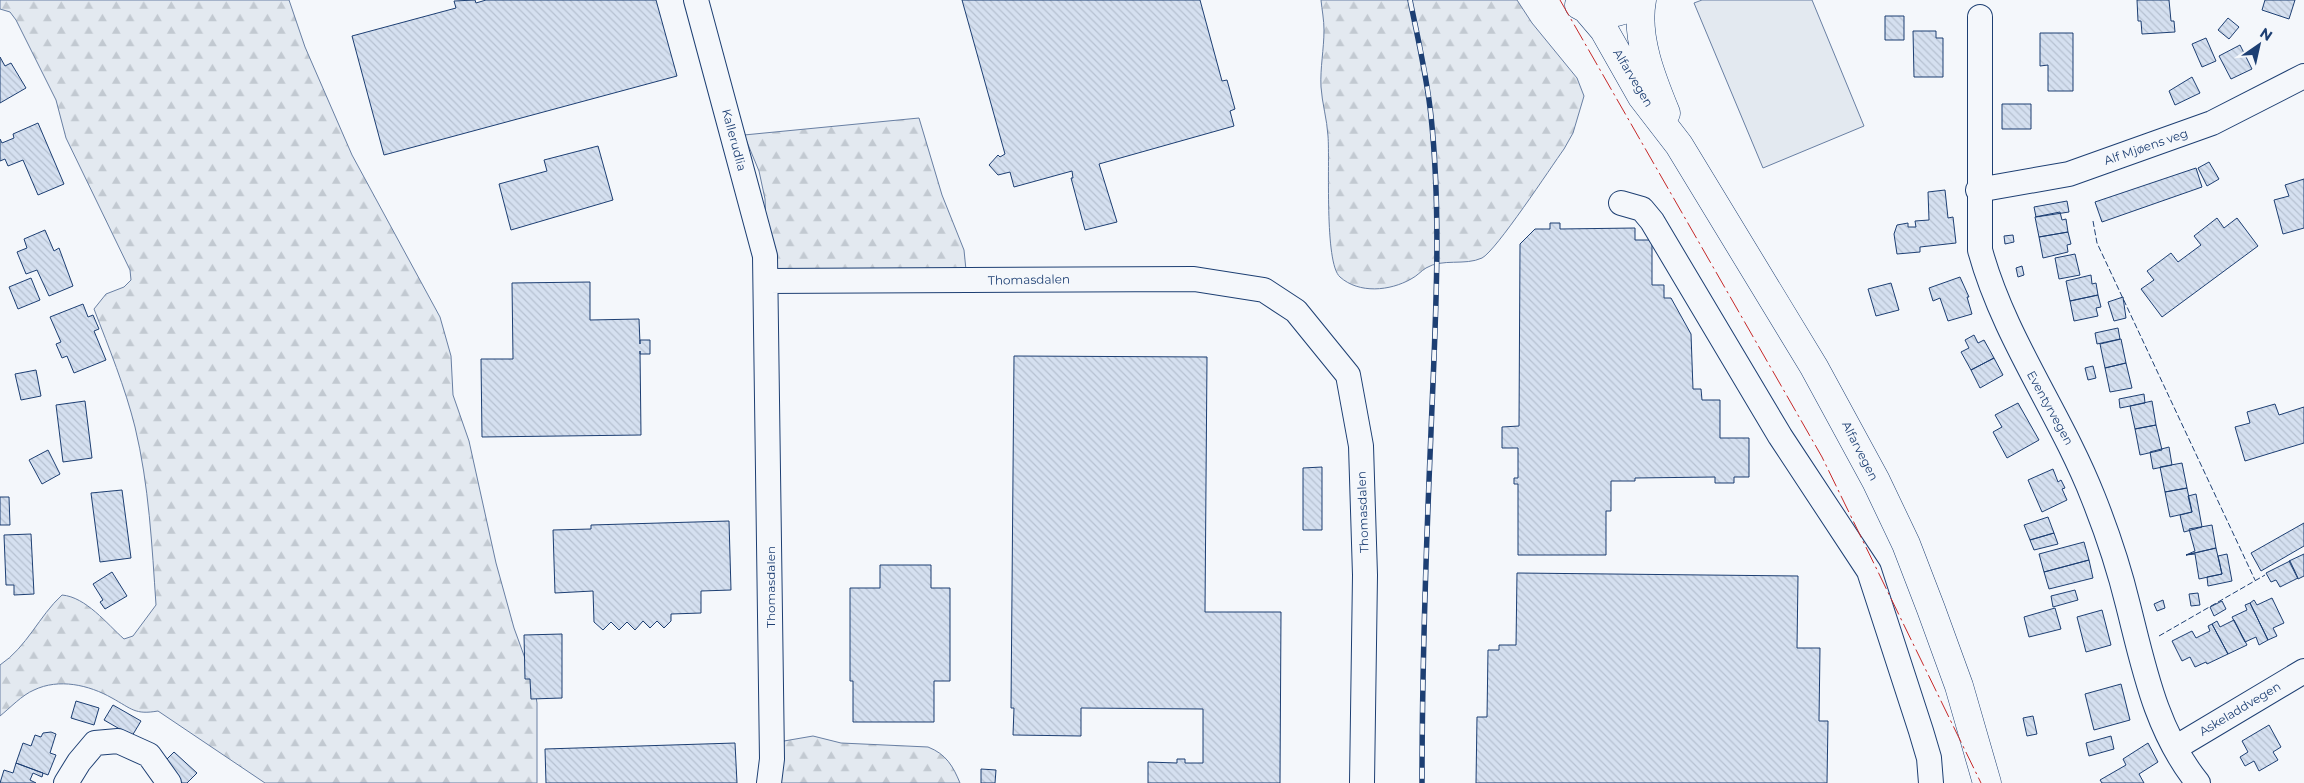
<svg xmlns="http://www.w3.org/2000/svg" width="2304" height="783" font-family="Montserrat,sans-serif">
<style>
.forest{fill:url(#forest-firs);stroke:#687fa3}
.garden{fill:#e3e9f0;stroke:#687fa3}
.building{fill:url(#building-back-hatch);stroke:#1d3f73}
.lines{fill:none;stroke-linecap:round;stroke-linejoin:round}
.minor-casing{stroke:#1d3f73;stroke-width:26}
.major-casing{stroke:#1d3f73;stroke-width:29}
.minor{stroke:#f4f7fb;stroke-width:24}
.major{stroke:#f4f7fb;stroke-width:28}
.rail-casing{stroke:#1d3f73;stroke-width:5.5}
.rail{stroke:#f4f7fb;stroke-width:4;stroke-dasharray:11;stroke-linecap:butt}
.fence{stroke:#1d3f73;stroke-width:1;stroke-dasharray:6 2.5;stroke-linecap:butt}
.power{stroke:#c62828;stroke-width:1;stroke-dasharray:18 4 2.5 4;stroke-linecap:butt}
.labels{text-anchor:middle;stroke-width:4;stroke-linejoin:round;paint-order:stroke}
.street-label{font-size:12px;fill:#1d3f73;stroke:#f4f7fb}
</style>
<defs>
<pattern id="forest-firs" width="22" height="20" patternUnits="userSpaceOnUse" patternTransform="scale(1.25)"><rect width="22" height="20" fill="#e3e9f0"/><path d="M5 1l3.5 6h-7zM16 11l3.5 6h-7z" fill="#c2c9d1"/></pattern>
<pattern id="building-back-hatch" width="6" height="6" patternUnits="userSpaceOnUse" patternTransform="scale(1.25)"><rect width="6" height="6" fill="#d5e0f0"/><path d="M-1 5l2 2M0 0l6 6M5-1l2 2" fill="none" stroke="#b6c1d1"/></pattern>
</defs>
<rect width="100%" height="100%" fill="#f4f7fb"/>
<path class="forest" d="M0 0H289L305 47 352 155 440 317 451 356 453 395 469 441 496 563 514 628 534 683 537 703V783H265L158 711C135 715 132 709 112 698 89 685 59 678 34 690 22 695 10 708 0 716V665C27 647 39 616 62 595 86 597 107 624 124 639L133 636 156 605C152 546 149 485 135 427 125 387 109 348 94 309L106 294 124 287 131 280 130 270 66 138 56 100 16 20 10 12 0 9Z
M1321 0H1517L1532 23 1577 78 1584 96 1573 133 1564 149C1551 167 1496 251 1482 258 1465 266 1442 258 1426 268 1421 271 1417 276 1411 279 1390 291 1359 294 1340 277 1324 263 1330 161 1328 136 1327 119 1322 103 1321 87 1320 68 1324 49 1324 30 1324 20 1322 10 1321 0Z
M919 118 942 195 964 250 966 270 797 283 773 267 767 248 765 199 759 171 744 135Z
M813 736 841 743 928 747C946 754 953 766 960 783H774L775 758 784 741Z"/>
<path class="garden" d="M1702 0H1812L1864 126 1763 168 1694 3Z"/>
<path class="building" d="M475 0 476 3 486 0H656L677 76 384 155 352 36 456 8 454 1Z
M962 0H1200L1222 81 1227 80 1235 109 1230 111 1234 126 1099 164 1117 222 1085 230 1071 178H1073L1072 171 1014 187 1010 172 998 175 989 165 998 155 1000 157 1005 154Z
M2137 0H2169L2171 21H2174L2175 32 2142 34 2141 21H2138Z
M2265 0H2295L2289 19 2262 10Z
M1885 16H1904V40H1885Z
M2228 18 2239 27 2229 39 2218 30Z
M1913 31H1936V38H1943V77H1914Z
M2040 33H2073V91H2048V65L2040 66Z
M2206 38 2216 61 2202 67 2192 44Z
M2240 45 2252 69 2231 79 2219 56Z
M0 57 5 66 11 63 26 88 0 103Z
M2192 77 2200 93 2175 105 2169 91Z
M2002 104H2031V129H2002Z
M38 123 64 184 38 195 23 160 8 166 5 159 0 161V139L2 143 14 138 13 134Z
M598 146 613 200 511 230 499 184 547 171 544 160Z
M2209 162 2219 179 2207 186 2198 168Z
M2196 168 2202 187 2102 222 2095 202Z
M2304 179V228L2283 234 2274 200 2289 196 2285 185Z
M1945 190 1948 218 1953 217 1956 243 1920 247V252L1897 254 1894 234 1897 225 1908 223V227H1916L1915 221 1929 220 1928 192Z
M2067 201 2069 212 2036 217 2034 207Z
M2060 212 2062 220 2066 219 2068 232 2039 237 2035 217Z
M2217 218 2224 228 2237 218 2258 246 2162 317 2141 289 2154 280 2147 271 2171 253 2178 262 2201 245 2194 236Z
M1550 223H1560V229L1635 228V240H1652V285H1664V298H1671L1691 334 1693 389H1701L1702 400H1720V438H1749V477H1734V483H1715V477L1635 478V481H1611V511H1606V555H1518V484H1514V478H1518V448H1502V427L1519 426 1520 244 1535 229H1550Z
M45 230 54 251 59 248 73 286 49 296 37 270 26 274 17 252 27 248 24 239Z
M2068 232 2071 244 2067 245 2068 252 2043 258 2039 237Z
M2013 235 2014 242 2005 244 2004 236Z
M2075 254 2080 275 2059 279 2055 258Z
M2022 266 2024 275 2018 277 2016 268Z
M2091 275 2092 284 2096 283 2098 295 2070 301 2066 281Z
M1960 277 1969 297H1967L1972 314 1948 321 1940 298 1933 301 1929 288Z
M31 278 40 300 18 309 9 287Z
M590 282V320L639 319 640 344V340H650V354H640V351L641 435 482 437 481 359H513L512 283Z
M1891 283 1899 310 1876 316 1868 289Z
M2098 295 2101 307 2096 308 2098 316 2074 321 2070 301Z
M2123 297 2126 318 2114 321 2108 302Z
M83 304 88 317 93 315 99 329 94 331 106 360 74 373 67 356 62 358 56 344 61 342 50 317Z
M2118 328 2120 339 2097 344 2095 333Z
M1974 335 1978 343 1984 340 1994 358 1971 370 1961 352 1969 348 1965 340Z
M2121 339 2126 363 2105 368 2100 344Z
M1014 356 1207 357 1205 612H1281L1280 783H1148V762L1177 763V759H1185V763H1203V709L1081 708V736L1013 735 1014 708H1011Z
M1994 358 2003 375 1980 388 1971 370Z
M2126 363 2132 388 2110 392 2105 368Z
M2093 366 2096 378 2088 380 2085 368Z
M36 370 41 396 21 400 15 374Z
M2144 394 2145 403 2120 408 2119 399Z
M85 401 92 458 63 462 56 405Z
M2152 401 2156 425 2135 429 2130 406Z
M2018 403 2039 440 2007 458 1993 432 2002 427 1995 415Z
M2275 404 2279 415 2304 407V443L2245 461 2235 427 2250 423 2247 412Z
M2156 425 2162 450 2140 455 2135 429Z
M2169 447 2172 465 2153 469 2150 452Z
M48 450 60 474 42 484 29 460Z
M2182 463 2187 488 2165 492 2160 467Z
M1322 467V530H1303V468Z
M2053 469 2058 482 2061 480 2065 488 2062 489 2067 500 2042 512 2028 480Z
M2187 488 2192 512 2170 517 2165 492Z
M122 490 131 558 100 562 91 493Z
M2196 494 2202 527 2184 532 2180 515 2192 512 2188 496Z
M0 497H9L10 525H0Z
M2048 517 2054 533 2030 540 2024 525Z
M729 521 731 590 701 591V613L671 614V621L664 628 657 621 650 628 643 621 635 630 627 622 619 630 611 622 603 630 594 622 593 591 555 593 553 530 591 529V525Z
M2304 523V546L2261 571 2251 553Z
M2212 525 2216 548 2186 555 2195 551 2189 529Z
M2054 533 2058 544 2034 550 2030 540Z
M31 534 34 594 14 595V585H6L4 535Z
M2084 542 2089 560 2044 572 2039 554Z
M2216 548 2222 574 2199 579 2195 554 2186 555Z
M2227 554 2232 581 2208 586 2207 577 2222 574 2218 556Z
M2304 554V576L2298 579 2289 561Z
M2089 560 2093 578 2049 589 2044 572Z
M2290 561 2298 578 2280 587 2276 580 2271 582 2266 573Z
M880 565H931V588H950V681H934V722H853V681H850V588H880Z
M112 572 127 596 105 609 100 602 103 600 93 584Z
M1517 573 1798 576 1797 648H1820L1819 721H1828L1827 783H1476L1477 717H1487L1488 650H1499V645H1516Z
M2075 590 2078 600 2053 607 2051 596Z
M2198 593 2200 605 2191 606 2189 594Z
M2272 598 2284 623 2273 628 2277 636 2268 640 2250 603 2254 600 2257 605Z
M2163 600 2165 608 2157 611 2154 604Z
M2222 601 2226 609 2214 616 2210 607Z
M2250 603 2268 640 2259 645 2256 637 2245 642 2232 617 2247 610 2245 605Z
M2055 608 2061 629 2029 637 2024 617Z
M2102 610 2111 645 2086 652 2077 617Z
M2234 620 2247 645 2228 654 2212 624 2217 621 2220 627Z
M2212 624 2228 654 2207 664 2206 662 2195 667 2190 657 2182 661 2172 641 2192 631 2196 638 2210 631 2208 626Z
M562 634V698L531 699 530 679H525L524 635Z
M2121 684 2130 720 2094 730 2085 694Z
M76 701 99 708 94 725 71 718Z
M113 705 141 721 132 736 104 720Z
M2033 716 2037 734 2027 736 2023 718Z
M2269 725 2281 747 2273 752 2278 760 2259 771 2254 761 2245 766 2240 757 2248 752 2242 741Z
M51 732 56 734 50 753 56 755 48 775 16 763 23 743 31 746 35 735 41 737 43 733Z
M2111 736 2114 749 2089 756 2086 743Z
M735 743 737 783H546L545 749Z
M2148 743 2158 762 2139 774 2144 783H2102L2100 780 2126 765 2123 759Z
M174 752 197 773 187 783H182L162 764Z
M16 763 43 773 42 777 33 773 30 780 36 783H0L4 770 13 773Z
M981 769 996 770 995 783H981Z"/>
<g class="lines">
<g class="minor-casing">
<path id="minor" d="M696 0 765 256 772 759 769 783
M1980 17V250C2004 338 2060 413 2093 497 2107 532 2119 568 2128 605 2144 668 2156 731 2198 783
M1978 190 2069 174 2212 123 2304 76
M1621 203 1642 209 1652 221 1780 436 1869 571 1921 731 1929 758 1931 783
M766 281 1194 279 1264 290 1296 311 1348 375 1361 446 1365 575 1362 783
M2175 748 2304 671
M66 783 79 762 95 743 118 741 149 755 169 783"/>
</g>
<g class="major-casing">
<path id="major" d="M1642 0C1635 37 1652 79 1666 113
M1579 5C1596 16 1622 17 1636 0
M1587 10 1604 30 1642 97 1679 145 1814 367 1876 481 1906 544 1931 609 1959 686 1987 783"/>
</g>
<use href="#minor" class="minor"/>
<use href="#major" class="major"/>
<g class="rail-casing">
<path id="rail" d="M1410 0C1418 39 1427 77 1431 116 1442 221 1435 327 1431 432 1426 549 1422 666 1422 783"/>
</g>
<use href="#rail" class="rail"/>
<path class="fence" d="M2093 221 2097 243 2255 580
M2159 636 2265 575"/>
<path class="power" d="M1560 0 1822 457 1981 783"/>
</g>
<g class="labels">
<g class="street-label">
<text transform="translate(1633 78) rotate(59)" y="4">Alfarvegen</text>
<text transform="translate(734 140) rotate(75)" y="4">Kallerudlia</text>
<text transform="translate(2146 147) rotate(-19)" y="4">Alf Mjøens veg</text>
<text transform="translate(1029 280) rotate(-1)" y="4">Thomasdalen</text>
<text transform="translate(2050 408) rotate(61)" y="4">Eventyrvegen</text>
<text transform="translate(1860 451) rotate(63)" y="4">Alfarvegen</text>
<text transform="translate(1363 512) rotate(-92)" y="4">Thomasdalen</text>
<text transform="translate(771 587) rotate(-90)" y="4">Thomasdalen</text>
<text transform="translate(2240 709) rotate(-31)" y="4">Askeladdvegen</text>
</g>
</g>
<g transform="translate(2259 45) rotate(34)" stroke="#f4f7fb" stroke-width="4" paint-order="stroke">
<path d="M0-4L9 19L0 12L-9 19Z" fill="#1d3f73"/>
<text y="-8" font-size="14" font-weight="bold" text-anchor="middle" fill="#1d3f73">N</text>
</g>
</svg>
